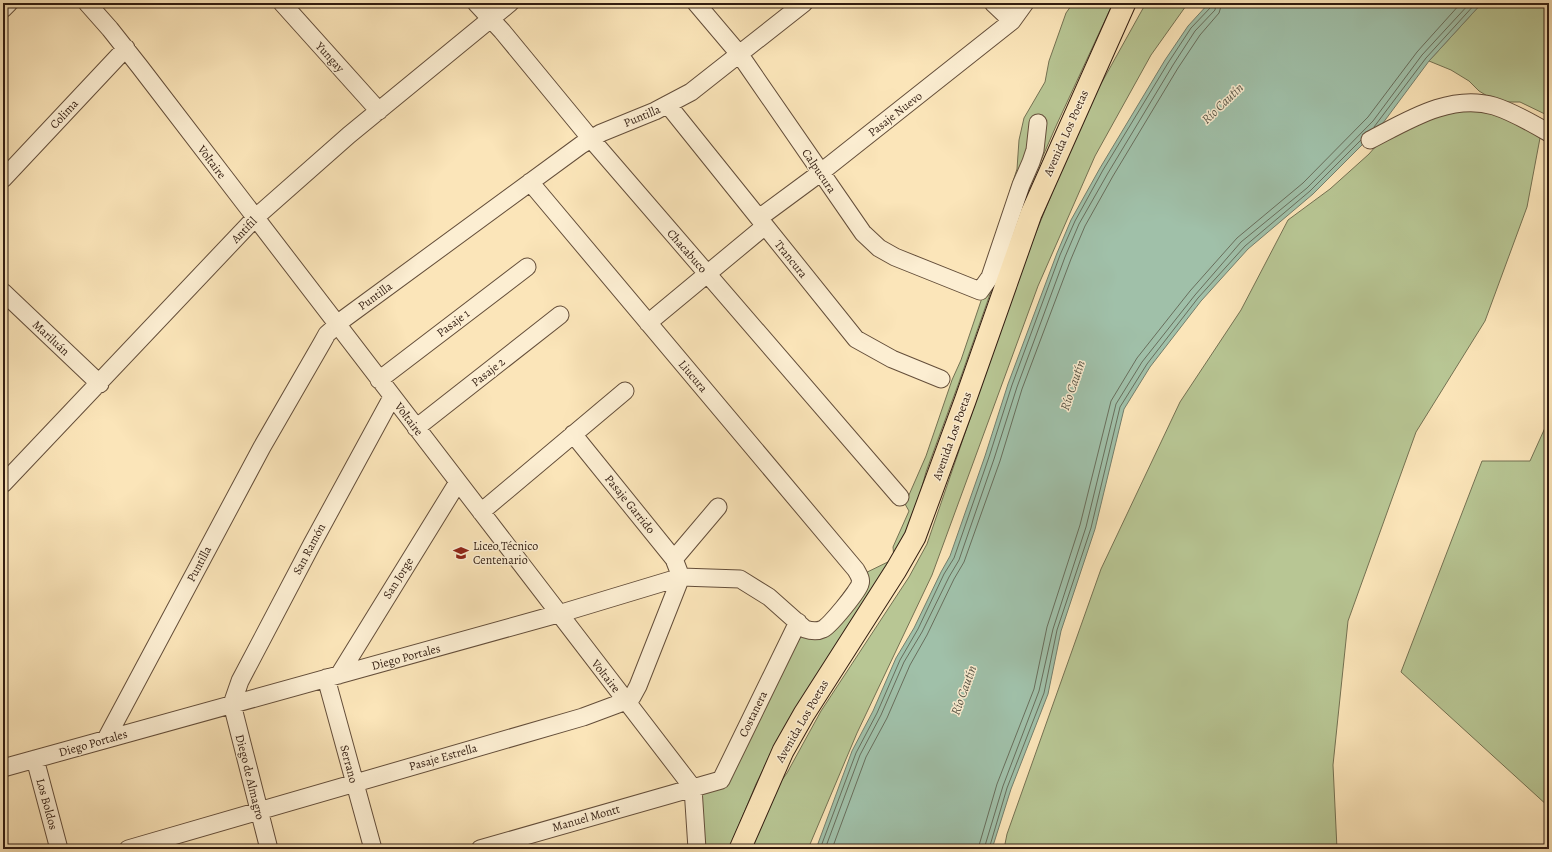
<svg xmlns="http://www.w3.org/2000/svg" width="1552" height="852" font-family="Alegreya,serif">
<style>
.green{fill:#b8c694;stroke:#747152}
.water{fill:#a0c0a9;stroke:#747e6c}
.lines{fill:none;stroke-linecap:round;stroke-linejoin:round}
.shore{stroke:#686e5c;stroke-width:1}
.minor-casing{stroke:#644e3a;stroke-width:19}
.major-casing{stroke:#311c10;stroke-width:23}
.minor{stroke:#fceed2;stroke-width:17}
.major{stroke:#fbe5b9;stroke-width:21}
.labels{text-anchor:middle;stroke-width:3;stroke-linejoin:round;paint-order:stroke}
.street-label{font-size:12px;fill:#311c10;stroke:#fceed2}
.poi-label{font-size:12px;fill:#311c10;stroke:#fceed2;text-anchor:start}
.water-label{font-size:13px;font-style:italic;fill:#585546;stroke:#fceed2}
</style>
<rect width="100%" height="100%" fill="#fbe5b9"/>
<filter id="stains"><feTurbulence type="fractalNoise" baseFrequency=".005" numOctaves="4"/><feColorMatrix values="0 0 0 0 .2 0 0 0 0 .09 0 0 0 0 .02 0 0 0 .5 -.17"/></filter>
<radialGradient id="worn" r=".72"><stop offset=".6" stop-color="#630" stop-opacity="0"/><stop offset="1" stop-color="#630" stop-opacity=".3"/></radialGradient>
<path class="green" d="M1073 3H1113L1056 126 1020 209 958 385 926 472 915 512 898 556 866 602 780 736 756 784 729 849H704L700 798 708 789 727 782 801 624 814 633 855 578 894 559 893 547 909 511 905 504 926 456 952 380 961 360 986 286 979 283 994 241 1017 169 1019 140 1024 118 1045 82 1049 61 1066 13Z
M1146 3H1188L1151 55 1095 156 1038 286 932 575 857 733 808 849H747L766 802 787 773 821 711 909 577 927 544 1022 267 1065 161 1097 91Z
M1482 3H1549V116L1520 102H1504L1489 97 1479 91 1469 81 1451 70 1429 61Z
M1467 109 1519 111 1540 138 1527 207 1485 321 1416 432 1348 621 1333 765 1337 849H1004L1007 834 1101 569 1180 402 1241 310 1288 220 1330 189 1369 154 1396 123Z
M1549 419V807L1401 672 1482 461H1530Z"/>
<path class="water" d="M1209 3H1482L1429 61 1380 127 1313 194 1248 249 1201 301 1150 367 1124 409 1095 529 1061 631 1048 694 1011 789 992 849H816L852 751 873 711 896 658 914 628 941 572 950 556 985 456 1008 384 1057 253 1071 220 1100 168 1165 60 1188 26Z"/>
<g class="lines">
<path class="shore" d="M1374 127 1426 58 1476 3
M820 849 856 753 877 713 900 660 918 629 944 574 954 558 989 457 1012 385 1060 255 1075 221 1103 170 1168 63 1191 28 1211 7V3
M825 849 860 755 881 715 904 662 922 632 949 577 959 560 994 459 1017 387 1065 257 1079 224 1108 173 1173 65 1195 31 1215 10 1216 3
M832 849 866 757 887 718 910 665 927 635 954 579 964 562 1000 461 1022 389 1071 259 1085 226 1113 176 1178 68 1200 35 1219 13 1222 3
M978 849 997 784 1034 689 1047 627 1080 525 1111 401 1137 358 1190 291 1237 238 1303 183 1368 117 1417 52 1461 3
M984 849 1003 786 1039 691 1053 629 1086 527 1116 404 1142 362 1195 295 1241 242 1307 188 1373 121 1422 55 1470 3
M989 849 1007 788 1044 693 1057 630 1091 528 1120 407 1147 364 1198 298 1245 246 1310 191 1361 140"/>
<g class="minor-casing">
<path id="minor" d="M87 3 110 29 140 67 693 788 697 849
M282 3 379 111
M476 3 502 31 591 139 900 497
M696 3 740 55 863 233 879 248 895 257 980 291 990 277 1021 185 1031 162 1035 150 1038 123
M993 3 1012 21
M3 9 9 3
M668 105 856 339 892 359 941 379
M1370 140C1407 121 1450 93 1494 106 1513 112 1532 123 1549 133
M3 179 126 48
M759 218 820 173 1012 21 1025 3
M3 292 100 384
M648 323 765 226
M379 380 527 267
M416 428 560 315
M3 484 255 218 349 135 510 3
M481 512 625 391
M674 559 718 507
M339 675 458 482
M326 678 373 849
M106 739 262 447 322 343 327 334 345 318 581 145 601 133 655 111 691 92 804 3
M35 759 59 849
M3 768 565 612 681 577 740 579 769 597 805 629C811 631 817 632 823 629 829 627 859 590 860 584 862 579 858 574 856 570L530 182
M128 849 583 717 626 701 632 697 638 686 681 577 674 559 573 434
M269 849 232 704 240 681 312 544 392 397
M480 849 721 780 798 622"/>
</g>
<g class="major-casing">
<path id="major" d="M740 849 783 751 804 714 896 570 915 537 965 401 1031 214 1125 3"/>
</g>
<use href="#minor" class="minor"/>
<use href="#major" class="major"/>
</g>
<defs>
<g id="school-bare" transform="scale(1.2)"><path d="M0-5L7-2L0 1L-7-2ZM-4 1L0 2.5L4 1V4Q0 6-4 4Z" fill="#8f2418" stroke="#fceed2" stroke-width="2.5" paint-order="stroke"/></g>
</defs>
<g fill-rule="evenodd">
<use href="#school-bare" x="461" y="553"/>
</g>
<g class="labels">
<g class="street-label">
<text transform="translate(330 57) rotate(48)" y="4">Yungay</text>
<text transform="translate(64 114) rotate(-47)" y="4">Colima</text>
<text transform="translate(895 114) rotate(-38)" y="4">Pasaje Nuevo</text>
<text transform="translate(642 116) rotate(-23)" y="4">Puntilla</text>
<text transform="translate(1066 133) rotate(-66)" y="4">Avenida Los Poetas</text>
<text transform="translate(212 162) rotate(53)" y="4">Voltaire</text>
<text transform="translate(819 171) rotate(56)" y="4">Calpucura</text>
<text transform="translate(244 230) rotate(-46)" y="4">Antifil</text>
<text transform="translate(687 251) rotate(49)" y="4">Chacabuco</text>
<text transform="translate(791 259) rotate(51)" y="4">Trancura</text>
<text transform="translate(375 296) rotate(-36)" y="4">Puntilla</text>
<text transform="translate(453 323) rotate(-37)" y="4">Pasaje 1</text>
<text transform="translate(51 338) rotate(43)" y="4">Mariluán</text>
<text transform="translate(488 372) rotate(-38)" y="4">Pasaje 2</text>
<text transform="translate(693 376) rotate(50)" y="4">Liucura</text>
<text transform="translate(409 419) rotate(53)" y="4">Voltaire</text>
<text transform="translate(952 436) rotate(-70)" y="4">Avenida Los Poetas</text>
<text transform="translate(630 504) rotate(51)" y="4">Pasaje Garrido</text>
<text transform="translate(309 549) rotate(-62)" y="4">San Ramón</text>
<text transform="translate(199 564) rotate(-62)" y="4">Puntilla</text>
<text transform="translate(398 578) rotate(-58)" y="4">San Jorge</text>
<text transform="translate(406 657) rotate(-15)" y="4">Diego Portales</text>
<text transform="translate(606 676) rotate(52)" y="4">Voltaire</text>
<text transform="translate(753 714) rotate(-64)" y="4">Costanera</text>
<text transform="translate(802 721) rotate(-60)" y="4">Avenida Los Poetas</text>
<text transform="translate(93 743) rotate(-16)" y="4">Diego Portales</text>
<text transform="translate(443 757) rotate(-16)" y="4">Pasaje Estrella</text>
<text transform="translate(349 764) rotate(75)" y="4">Serrano</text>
<text transform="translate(250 777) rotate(76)" y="4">Diego de Almagro</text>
<text transform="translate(47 804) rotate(75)" y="4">Los Boldos</text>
<text transform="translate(586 818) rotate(-16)" y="4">Manuel Montt</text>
</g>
<g class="poi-label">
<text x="473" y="550">Liceo Técnico<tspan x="473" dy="14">Centenario</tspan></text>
</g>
<g class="water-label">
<text transform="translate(1222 103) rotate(-44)" y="5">Río Cautín</text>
<text transform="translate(1072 385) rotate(-71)" y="5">Río Cautín</text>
<text transform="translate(963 690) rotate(-70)" y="5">Río Cautín</text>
</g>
</g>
<rect width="1552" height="852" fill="none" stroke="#fbe5b9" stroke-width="16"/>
<rect x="4" y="4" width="1544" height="844" fill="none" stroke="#311c10" stroke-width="2"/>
<rect x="8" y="8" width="1536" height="836" fill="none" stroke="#311c10"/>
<rect width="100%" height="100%" filter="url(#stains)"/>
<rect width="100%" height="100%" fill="url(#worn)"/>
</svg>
